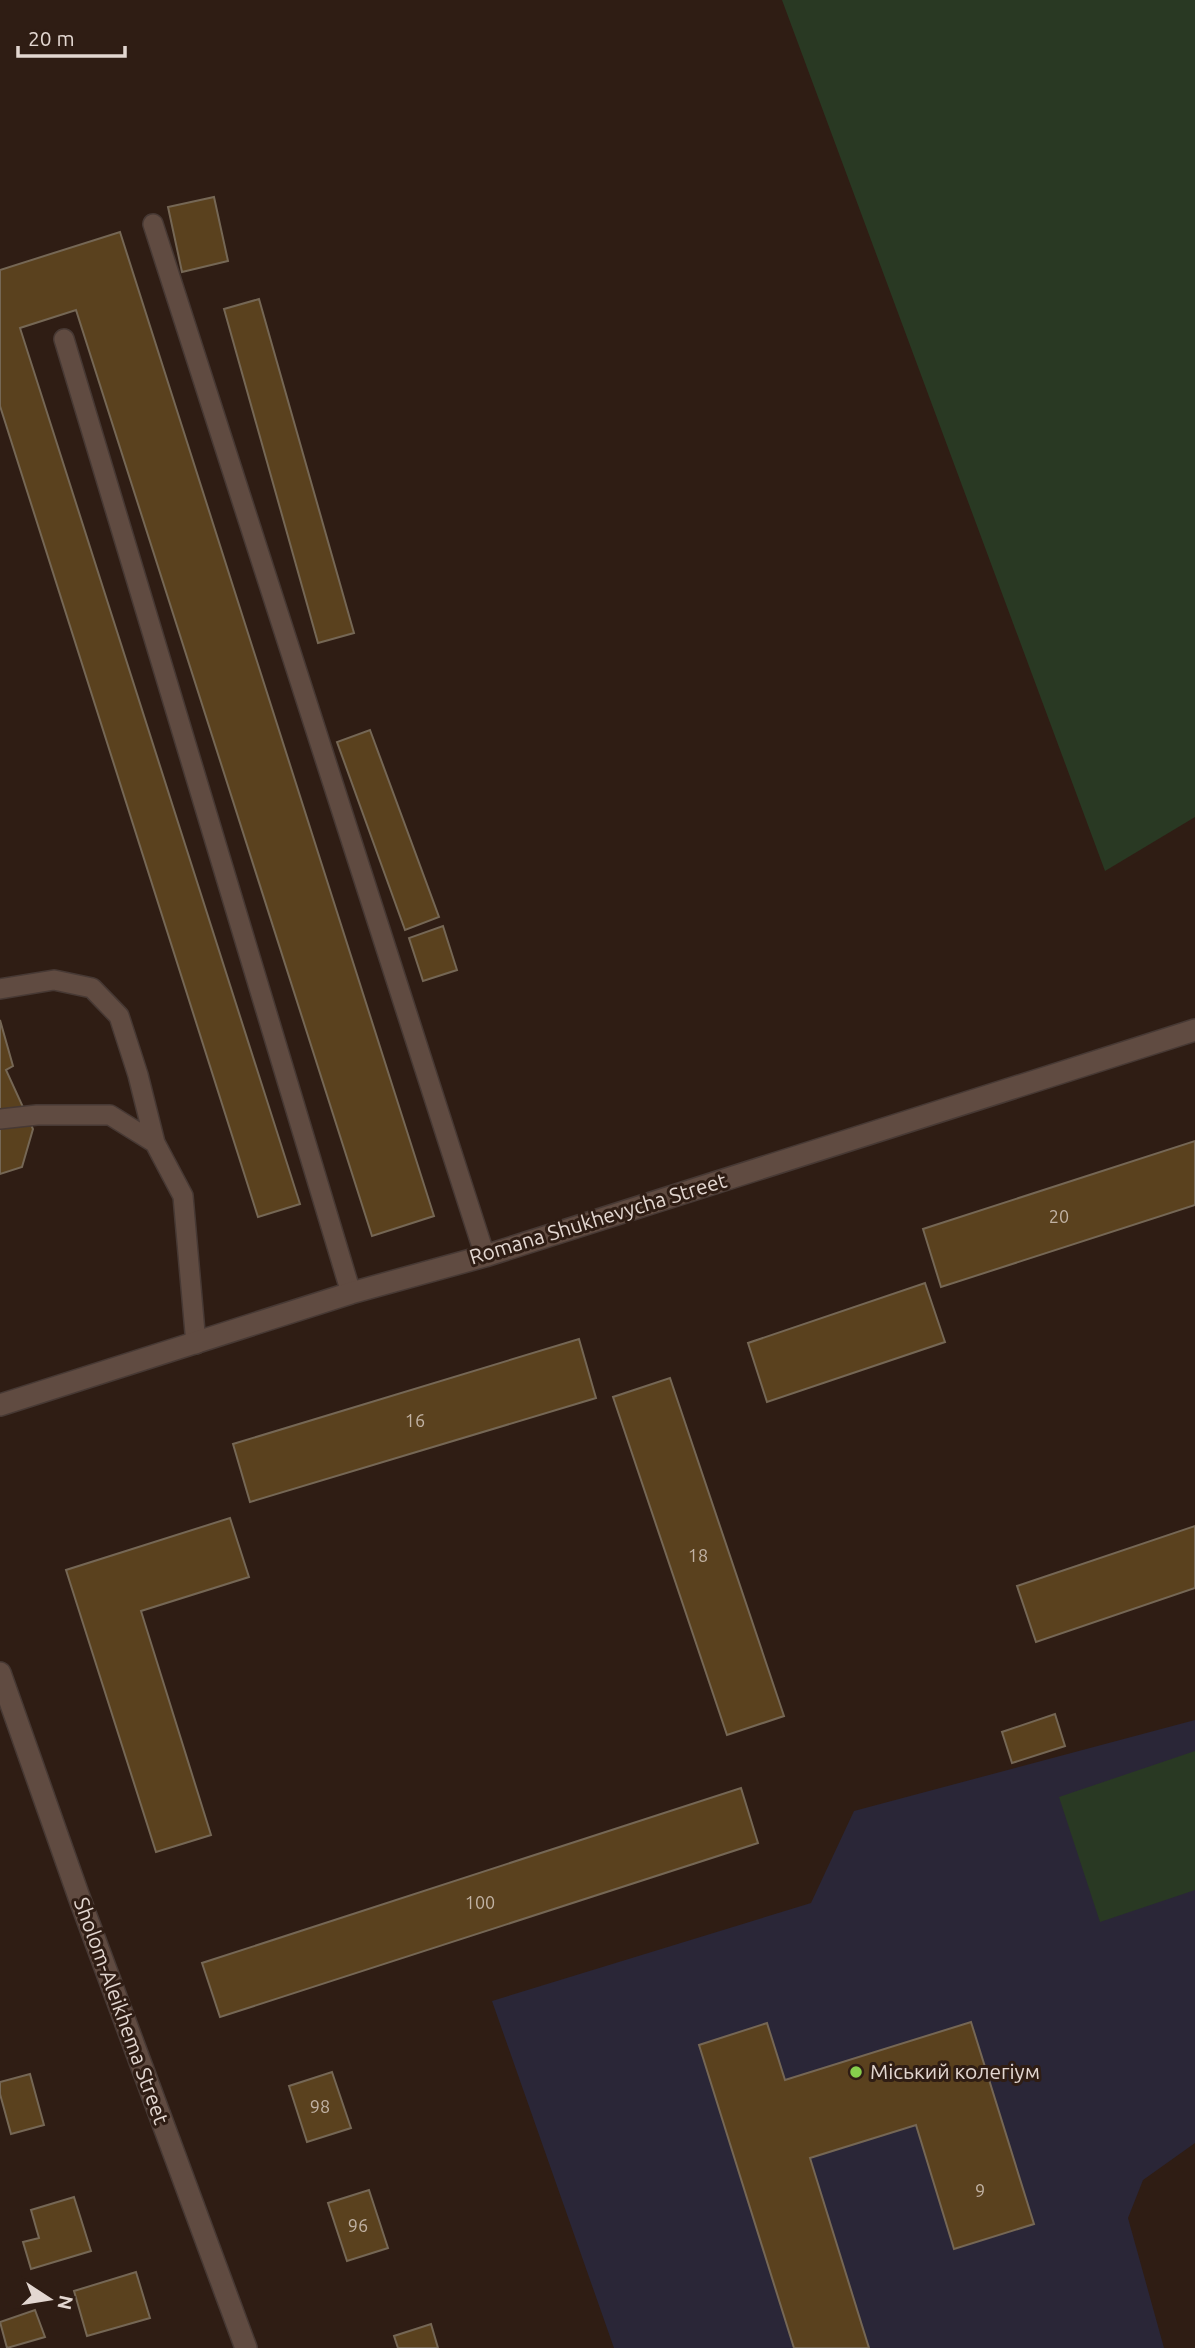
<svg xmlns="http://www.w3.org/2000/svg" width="1195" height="2348" font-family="Ubuntu,sans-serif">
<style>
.education{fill:#2a2637}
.green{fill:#293923}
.building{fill:#5a411e;stroke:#756755;stroke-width:2}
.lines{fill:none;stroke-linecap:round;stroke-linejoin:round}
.service-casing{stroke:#473934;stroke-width:22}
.tertiary-casing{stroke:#473934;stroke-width:24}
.service{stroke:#604b41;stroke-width:19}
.tertiary{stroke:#604b41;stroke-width:21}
.poi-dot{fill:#86cf4c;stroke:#2f1d14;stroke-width:2.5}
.labels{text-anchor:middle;stroke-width:6;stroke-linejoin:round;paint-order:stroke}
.number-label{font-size:18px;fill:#c1b2a4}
.street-label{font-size:21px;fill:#e3d7d1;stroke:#2f1d14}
.poi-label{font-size:21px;fill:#e3d7d1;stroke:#2f1d14;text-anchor:start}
</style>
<rect width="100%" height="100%" fill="#2f1d14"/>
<path class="education" d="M1195 1720V2143L1143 2180 1128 2218 1164 2348H614L492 2001 811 1903 854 1811Z"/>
<path class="green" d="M782 0H1195V817L1105 871Z
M1195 1751V1890L1100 1922 1059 1797Z"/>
<path class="building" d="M214 197 228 261 182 272 168 207Z
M120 232 434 1216 372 1236 76 310 20 328 300 1204 258 1217 0 406V270Z
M259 299 354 633 318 643 224 309Z
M370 730 439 917 405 930 337 742Z
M443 926 457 970 423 981 409 938Z
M0 1020 13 1066 6 1070 33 1129 22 1167 0 1174Z
M1195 1141V1205L941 1287 923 1229Z
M925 1283 945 1342 767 1402 748 1343Z
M579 1339 596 1398 250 1502 233 1444Z
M670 1378 784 1716 727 1735 613 1397Z
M230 1518 249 1577 141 1611 211 1835 156 1852 66 1570Z
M1195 1526V1588L1036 1642 1017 1586Z
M1055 1714 1065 1746 1012 1763 1002 1732Z
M741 1788 758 1843 220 2017 202 1963Z
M971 2022 1034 2224 954 2249 916 2125 810 2158 869 2348H794L699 2045 767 2023 785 2080Z
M332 2072 351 2128 307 2142 289 2086Z
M30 2074 44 2125 11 2134 0 2094V2082Z
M369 2190 388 2248 347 2261 328 2203Z
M74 2197 91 2251 31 2269 23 2242 39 2238 31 2210Z
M136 2272 150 2318 87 2336 74 2291Z
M35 2310 45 2337 7 2348 0 2322Z
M431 2324 438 2348H398L394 2336Z"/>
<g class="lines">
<g class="service-casing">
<path id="service" d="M153 224 485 1256
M64 339 351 1293
M0 989 54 980 92 988 119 1016 138 1075 155 1143
M0 1119 37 1115H110L155 1143 183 1196 196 1344"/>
</g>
<g class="tertiary-casing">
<path id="tertiary" d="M0 1405 351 1293 485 1256 1195 1030
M0 1673 79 1897 246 2348"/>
</g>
<use href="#service" class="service"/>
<use href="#tertiary" class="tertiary"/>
</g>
<circle class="poi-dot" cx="856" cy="2072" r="7"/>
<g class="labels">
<g class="number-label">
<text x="1059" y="1223">20</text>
<text x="415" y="1427">16</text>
<text x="698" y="1562">18</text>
<text x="480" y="1909">100</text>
<text x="320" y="2113">98</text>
<text x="980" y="2197">9</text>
<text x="358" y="2232">96</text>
</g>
<g class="street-label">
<text transform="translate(598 1219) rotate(-17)" y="7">Romana Shukhevycha Street</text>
<text transform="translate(121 2011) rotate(70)" y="7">Sholom-Aleikhema Street</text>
</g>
<g class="poi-label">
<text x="870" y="2079">Міський колегіум</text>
</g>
</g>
<g transform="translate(49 2299) rotate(102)" stroke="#2f1d14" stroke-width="5" paint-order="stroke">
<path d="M0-5L12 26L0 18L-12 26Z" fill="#e3d7d1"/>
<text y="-10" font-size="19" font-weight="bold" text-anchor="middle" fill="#e3d7d1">N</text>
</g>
<path d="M18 46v10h107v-10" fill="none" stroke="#e3d7d1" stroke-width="3.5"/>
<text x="28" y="46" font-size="21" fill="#e3d7d1" stroke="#2f1d14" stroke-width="5" paint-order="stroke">20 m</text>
</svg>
